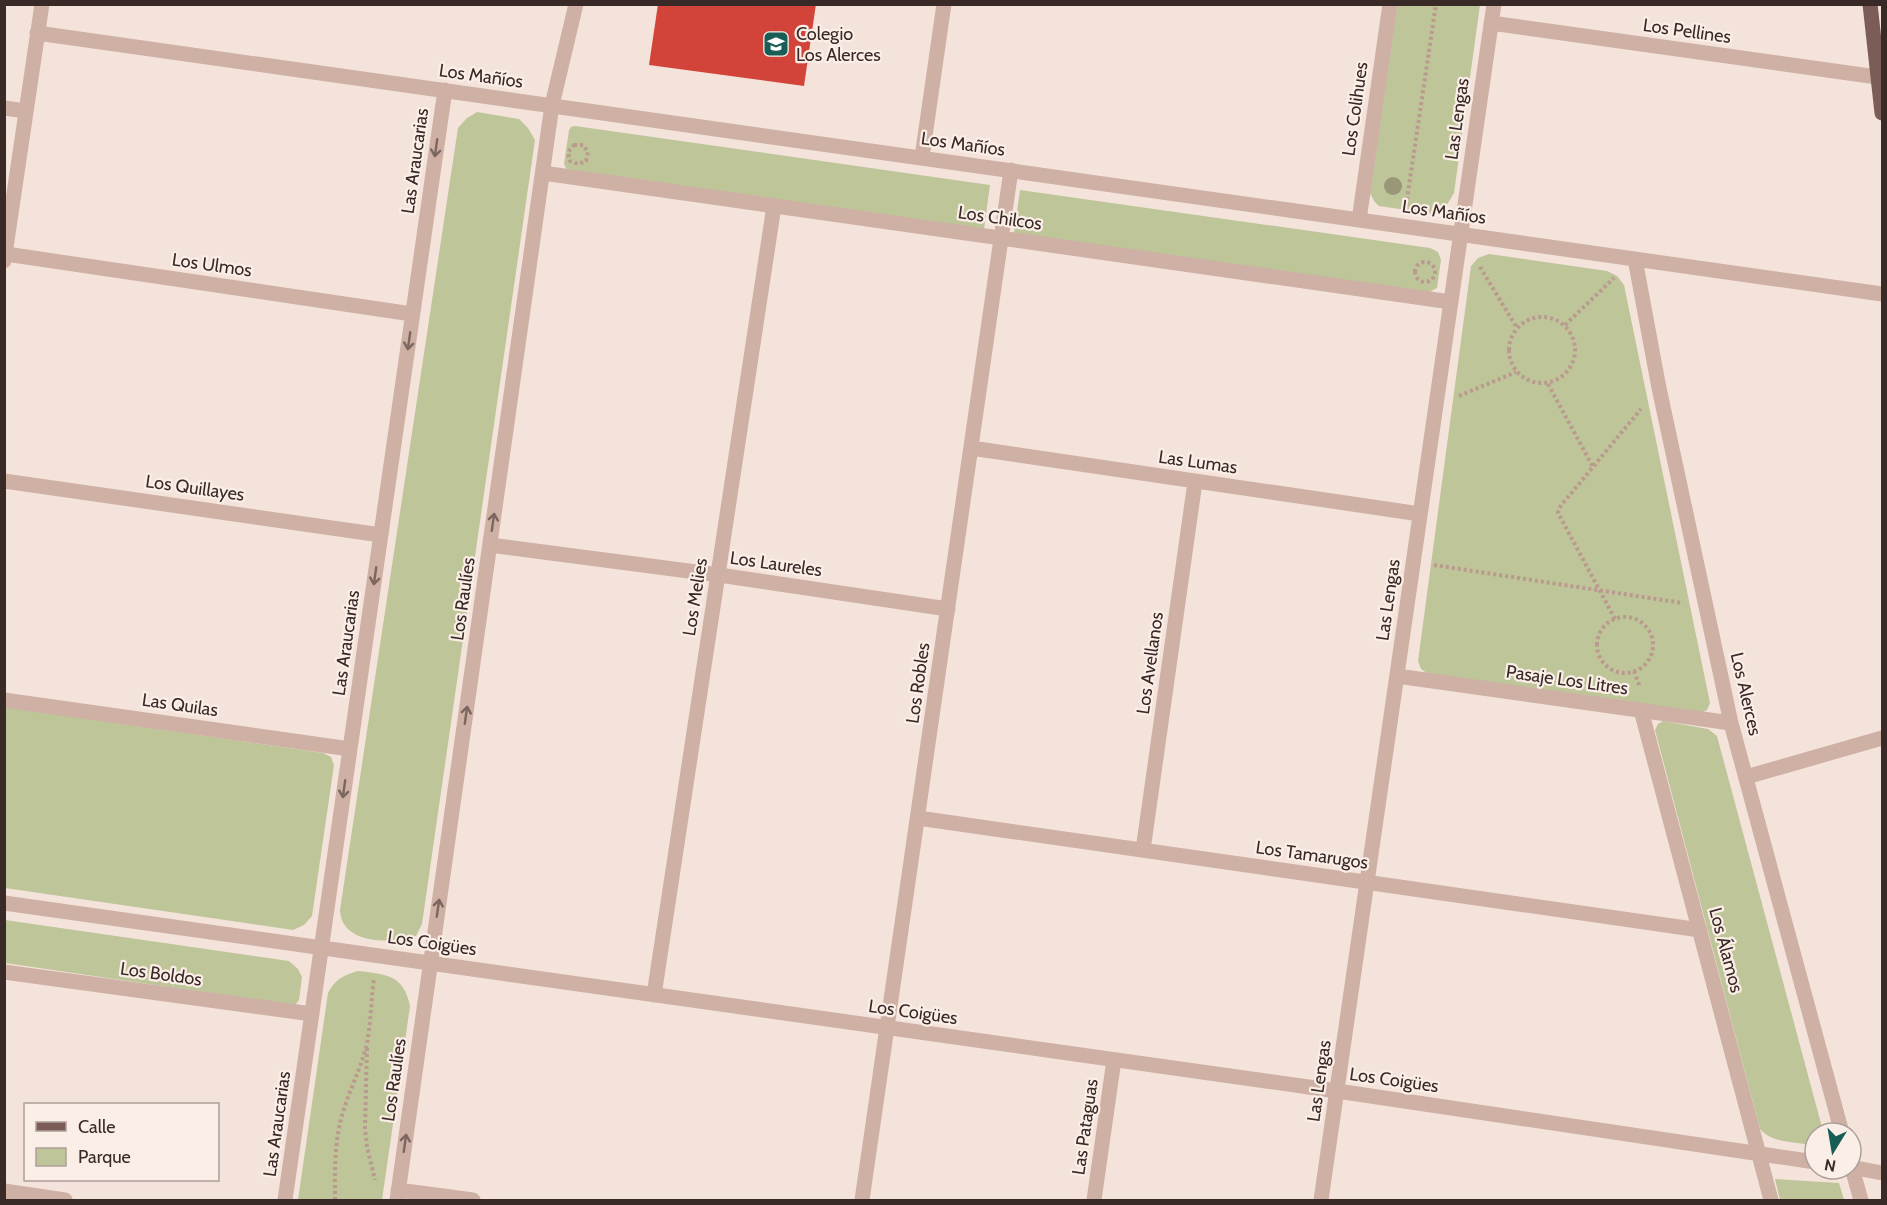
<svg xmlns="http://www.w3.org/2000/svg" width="1887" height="1205" font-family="Cabin,sans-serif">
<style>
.green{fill:#bec599}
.building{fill:#d2443a}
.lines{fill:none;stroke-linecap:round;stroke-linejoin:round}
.path{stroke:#ba998f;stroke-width:4;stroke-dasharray:3 3;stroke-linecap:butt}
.minor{stroke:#ceb0a5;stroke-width:15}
.major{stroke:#7c5c56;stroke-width:15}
.tree{fill:#9a9778}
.oneway{stroke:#7c6660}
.labels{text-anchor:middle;stroke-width:4.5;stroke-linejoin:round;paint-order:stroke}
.street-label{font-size:18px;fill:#392927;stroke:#fbeee7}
.poi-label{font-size:18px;fill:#392927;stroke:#fbeee7;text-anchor:start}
</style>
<rect width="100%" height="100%" fill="#f4e3da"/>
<path class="green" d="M1397 5H1480L1454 193 1445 208 1434 214 1379 206 1374 201 1370 193Z
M477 112 519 119 528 128 535 140 422 924 416 936C393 944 341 945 340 910L458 128 467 118Z
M575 126 990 185 984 229 569 171 566 168 564 164 569 130 571 127Z
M1020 190 1430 248 1438 252 1441 260 1437 288 1429 292 1014 233Z
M1489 254 1607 271 1617 276 1624 285 1710 703 1707 710 1701 713 1428 674 1421 669 1418 661 1471 266 1478 258Z
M5 707 323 753 331 757 334 765 312 916 304 925 293 930 5 888Z
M1663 721 1708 729 1717 736 1823 1131V1133H1815V1143L1811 1145C1794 1142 1772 1143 1760 1129L1655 730 1658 724Z
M5 920 289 961 298 969 302 977 299 1000 296 1004 292 1005 5 963Z
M358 971C386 974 404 975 410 1006L382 1200H298L328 993C335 979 344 975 358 971Z
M1775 1179 1839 1183 1844 1200H1780Z"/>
<path class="building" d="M658 4H816L804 86 649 65Z"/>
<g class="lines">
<path class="path" d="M574 145H583L588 152 586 161 578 164 570 161 568 152Z
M1406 206 1436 4
M1415 272a10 10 0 1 1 20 0a10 10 0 1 1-20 0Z
M1480 267 1517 328
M1509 350a33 33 0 1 1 66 0a33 33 0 1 1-66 0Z
M1565 325 1614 278
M1548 384 1593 467
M1459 396 1516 372
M1434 565 1682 603
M1597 645a28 28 0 1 1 56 0a28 28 0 1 1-56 0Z
M1615 619 1558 513 1559 508 1641 409
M1634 671 1640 687
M367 1048 365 1128 367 1147 375 1180
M335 1200C335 1170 334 1138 344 1109 351 1086 362 1066 367 1043 371 1022 371 1000 374 978"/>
<path class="minor" d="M1491 23 1877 77
M37 33 1882 294
M4 108 26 111
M922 157 944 4
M543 173 1451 302
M1359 220 1390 4
M6 254 412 314
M1635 259 1659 388 1731 723 1842 1133
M4 261 42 4
M971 448 1420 514
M4 481 381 535
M490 545 719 575 948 609
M1397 676 1731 723
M4 700 350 749
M1641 710 1771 1200
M1746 777 1882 738
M918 818 1700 930
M1143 850 1195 482
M4 903 1337 1091 1815 1162
M4 972 312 1014
M654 995 774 206
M1851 1165 1861 1200
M1851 1167 1882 1173
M398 1190 473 1200
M4 1191 65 1200
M285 1200 445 90
M397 1200 552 105 576 4
M862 1200 1011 170
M1094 1200 1114 1060
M1321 1200 1494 4"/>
<path class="major" d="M1870 4 1882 113"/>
</g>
<circle class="tree" cx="1393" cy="186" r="9"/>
<defs><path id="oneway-shaft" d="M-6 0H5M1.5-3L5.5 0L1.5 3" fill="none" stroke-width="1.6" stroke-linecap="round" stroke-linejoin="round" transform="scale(1.5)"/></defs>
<g class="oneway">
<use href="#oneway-shaft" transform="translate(436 148) rotate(98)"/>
<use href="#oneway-shaft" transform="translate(409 341) rotate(98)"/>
<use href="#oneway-shaft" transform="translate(493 522) rotate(-82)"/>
<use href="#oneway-shaft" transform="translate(375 576) rotate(98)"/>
<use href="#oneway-shaft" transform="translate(466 715) rotate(-82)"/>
<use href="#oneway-shaft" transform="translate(344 789) rotate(98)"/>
<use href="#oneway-shaft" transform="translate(438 908) rotate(-82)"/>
<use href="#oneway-shaft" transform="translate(405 1143) rotate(-82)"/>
</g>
<defs>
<g id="school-square" transform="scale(1.35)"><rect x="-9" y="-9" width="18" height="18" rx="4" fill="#185e56" stroke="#fbeee7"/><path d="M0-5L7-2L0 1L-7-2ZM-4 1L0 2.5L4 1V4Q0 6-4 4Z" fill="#fff"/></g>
</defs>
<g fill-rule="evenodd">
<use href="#school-square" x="776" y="44"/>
</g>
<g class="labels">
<g class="street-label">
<text transform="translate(1687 31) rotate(8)" y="6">Los Pellines</text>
<text transform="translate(481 76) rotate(8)" y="6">Los Mañíos</text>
<text transform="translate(1355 109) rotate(-82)" y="6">Los Colihues</text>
<text transform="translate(1457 119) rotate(-82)" y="6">Las Lengas</text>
<text transform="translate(963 144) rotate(8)" y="6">Los Mañíos</text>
<text transform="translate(415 161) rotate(-82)" y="6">Las Araucarias</text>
<text transform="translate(1444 212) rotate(8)" y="6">Los Mañíos</text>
<text transform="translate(1000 218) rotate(8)" y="6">Los Chilcos</text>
<text transform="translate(212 265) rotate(8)" y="6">Los Ulmos</text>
<text transform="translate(1198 462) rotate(8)" y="6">Las Lumas</text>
<text transform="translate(195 488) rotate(8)" y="6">Los Quillayes</text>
<text transform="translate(776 564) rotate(8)" y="6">Los Laureles</text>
<text transform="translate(695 597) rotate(-81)" y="6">Los Melies</text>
<text transform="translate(463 599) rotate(-82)" y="6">Los Raulíes</text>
<text transform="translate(1388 600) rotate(-82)" y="6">Las Lengas</text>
<text transform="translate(346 643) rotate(-82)" y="6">Las Araucarias</text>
<text transform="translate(1150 663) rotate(-82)" y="6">Los Avellanos</text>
<text transform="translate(1567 680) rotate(8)" y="6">Pasaje Los Litres</text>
<text transform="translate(918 683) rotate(-82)" y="6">Los Robles</text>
<text transform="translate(1746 694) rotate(77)" y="6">Los Alerces</text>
<text transform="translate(180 705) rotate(8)" y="6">Las Quilas</text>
<text transform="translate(1312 855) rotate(8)" y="6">Los Tamarugos</text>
<text transform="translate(432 943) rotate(8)" y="6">Los Coigües</text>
<text transform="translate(1726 950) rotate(75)" y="6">Los Álamos</text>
<text transform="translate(161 974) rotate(8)" y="6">Los Boldos</text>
<text transform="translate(913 1012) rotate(8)" y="6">Los Coigües</text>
<text transform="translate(394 1080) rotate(-82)" y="6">Los Raulíes</text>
<text transform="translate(1394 1080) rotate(8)" y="6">Los Coigües</text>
<text transform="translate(1319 1081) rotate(-82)" y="6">Las Lengas</text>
<text transform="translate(277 1124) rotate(-82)" y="6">Las Araucarias</text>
<text transform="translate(1085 1127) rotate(-82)" y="6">Las Pataguas</text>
</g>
<g class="poi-label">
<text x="796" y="40">Colegio<tspan x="796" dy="21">Los Alerces</tspan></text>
</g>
</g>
<rect width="1887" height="1205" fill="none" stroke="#392927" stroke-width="12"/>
<rect x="24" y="1103" width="195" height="78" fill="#fbeee7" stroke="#ad9f9a" stroke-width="1.5"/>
<rect x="36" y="1122" width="30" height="9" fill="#7c5c56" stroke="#ad9f9a" stroke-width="1.5"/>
<text x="78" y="1133" font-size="18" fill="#392927">Calle</text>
<rect x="36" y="1148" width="30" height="18" fill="#bec599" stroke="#ad9f9a" stroke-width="1.5"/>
<text x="78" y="1163" font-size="18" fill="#392927">Parque</text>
<g transform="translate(1833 1151) rotate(191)"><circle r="28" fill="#fbeee7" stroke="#ad9f9a" stroke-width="1.5"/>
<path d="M0-4.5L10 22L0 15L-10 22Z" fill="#185e56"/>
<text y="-9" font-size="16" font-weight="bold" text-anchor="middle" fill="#392927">N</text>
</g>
</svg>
